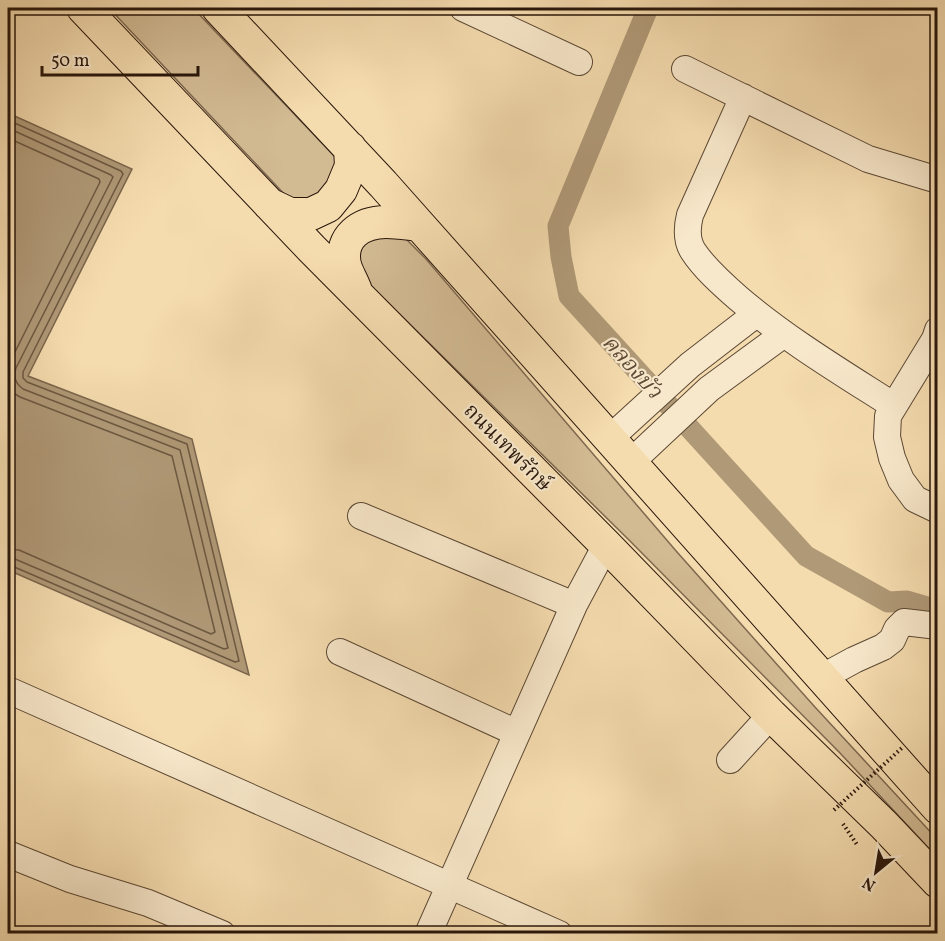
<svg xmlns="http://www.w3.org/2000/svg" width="945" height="941" font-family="Vollkorn,'Noto Serif Thai',serif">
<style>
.green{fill:#d2ba93;stroke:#7e684f;stroke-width:1.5}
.water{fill:#b09977;stroke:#7a654c;stroke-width:1.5}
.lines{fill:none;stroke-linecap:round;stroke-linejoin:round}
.shore{stroke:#6c5841;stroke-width:1.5}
.canal{stroke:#b09977;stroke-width:21}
.minor-casing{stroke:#5c4834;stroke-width:28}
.major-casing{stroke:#29160b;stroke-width:34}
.path{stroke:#29160b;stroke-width:4;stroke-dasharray:1.5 3;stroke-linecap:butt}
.minor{stroke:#f8e8cb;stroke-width:26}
.major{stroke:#f5dcaf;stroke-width:32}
.path-bridge{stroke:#29160b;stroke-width:4;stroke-dasharray:1.5 3;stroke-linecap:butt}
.labels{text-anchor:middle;stroke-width:4.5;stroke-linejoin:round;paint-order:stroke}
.street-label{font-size:21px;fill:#29160b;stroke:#f8e8cb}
.water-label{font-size:22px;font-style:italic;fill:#5f4a36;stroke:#f8e8cb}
</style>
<rect width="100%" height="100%" fill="#f5dcaf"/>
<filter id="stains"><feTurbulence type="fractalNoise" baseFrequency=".00333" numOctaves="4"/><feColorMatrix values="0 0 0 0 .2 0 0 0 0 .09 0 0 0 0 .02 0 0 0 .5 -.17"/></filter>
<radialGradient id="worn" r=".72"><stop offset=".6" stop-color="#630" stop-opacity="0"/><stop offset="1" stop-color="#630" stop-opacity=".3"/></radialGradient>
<path class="green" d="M109 8H193L337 159 340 174 317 202 288 198Z
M403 236 426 259 677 552 814 706 937 839V857L840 753 630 541 363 278 356 258 359 244 368 237Z"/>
<path class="water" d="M8 113 132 169 28 376 192 439 249 675 8 570Z"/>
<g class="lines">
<path class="shore" d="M8 120 121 171 123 174 23 372V378L27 382 187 444 239 661 235 662 12 566 8 565
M8 128 111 175 113 177 16 368C13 377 16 384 23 389L180 450 228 648 224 649 15 559 8 558
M8 138 99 179 100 182 8 366
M8 385 12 392 20 397 172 456 215 632 211 634 19 550 8 549"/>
<path class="canal" d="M648 8 558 226 561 257 569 296 806 556 888 602 907 601 938 610"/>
<g class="minor-casing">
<path id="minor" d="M463 8 579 62
M685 69 868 159 938 180
M743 97 690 215C687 227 686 240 693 251 704 268 722 284 738 298 786 339 841 372 894 406
M938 330 935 339 888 416 887 437 892 458 901 480 915 499 938 510
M609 439 690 365 756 314
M630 463 709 389 784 334
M361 516 574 605 428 934
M574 605 606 545
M340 652 517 733
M821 678 854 660 883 647 892 640 897 629 904 622 938 626
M8 690 559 934
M730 760 771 715
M8 854 70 879 148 903 222 934"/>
</g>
<g class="major-casing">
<path id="major" d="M83 8 312 249 606 545 771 715 884 825 938 882
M218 8 383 184 938 808
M269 204 290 214H311L328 206 341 190 351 166 350 148
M356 291C353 282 347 273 345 265 339 237 361 222 386 222 397 222 409 224 419 225"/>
</g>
<path class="path" d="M843 824 858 846"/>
<use href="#minor" class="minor"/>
<use href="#major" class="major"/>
<path class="path-bridge" d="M834 810 903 747"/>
</g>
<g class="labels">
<g class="street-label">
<text transform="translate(508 447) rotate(45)" y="7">ถนนเทพรักษ์</text>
</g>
<g class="water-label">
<text transform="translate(633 366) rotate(48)" y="8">คลองบัว</text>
</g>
</g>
<rect width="945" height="941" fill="none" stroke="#f5dcaf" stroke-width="30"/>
<rect x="9" y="9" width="927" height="923" fill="none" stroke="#29160b" stroke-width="3"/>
<rect x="15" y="15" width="915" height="911" fill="none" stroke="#29160b" stroke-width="1.5"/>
<g transform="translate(876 872) rotate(210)" stroke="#f8e8cb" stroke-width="4.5" paint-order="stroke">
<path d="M0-4.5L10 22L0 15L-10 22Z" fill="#29160b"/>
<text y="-9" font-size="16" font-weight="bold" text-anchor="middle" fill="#29160b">N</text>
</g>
<path d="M42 66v9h156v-9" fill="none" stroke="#29160b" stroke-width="3"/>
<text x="51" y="66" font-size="18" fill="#29160b" stroke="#f8e8cb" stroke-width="4.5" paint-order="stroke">50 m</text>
<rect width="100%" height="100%" filter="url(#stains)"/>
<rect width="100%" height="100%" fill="url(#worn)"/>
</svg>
